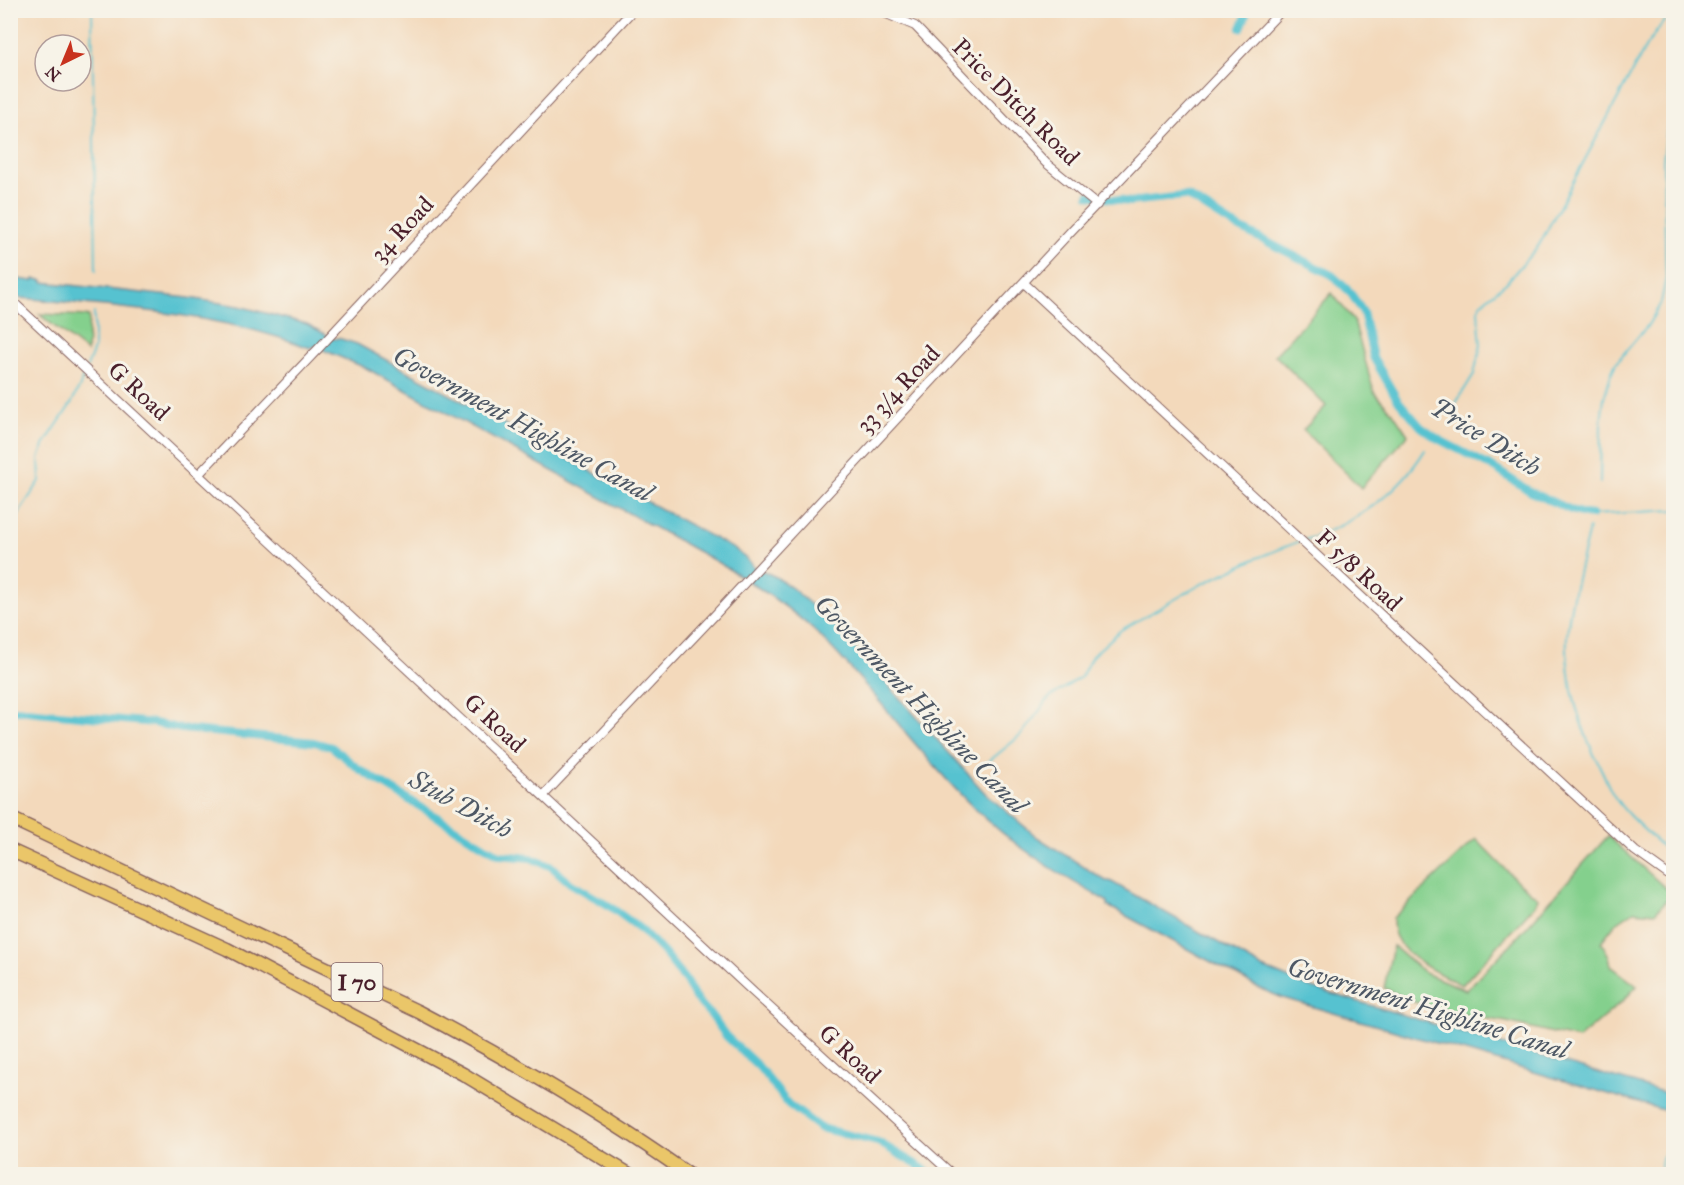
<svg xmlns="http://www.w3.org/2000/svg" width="1684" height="1185" font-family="'IM FELL Great Primer',serif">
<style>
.green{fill:#84d08d;stroke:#67785c;stroke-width:1.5}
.water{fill:#56c2d0;stroke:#50707e;stroke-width:1.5}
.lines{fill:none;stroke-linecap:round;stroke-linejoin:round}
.stream{stroke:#56c2d0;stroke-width:2}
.canal{stroke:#56c2d0;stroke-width:8}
.minor-casing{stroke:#85605d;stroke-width:10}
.highway-casing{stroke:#85605d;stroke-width:15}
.minor{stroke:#fff;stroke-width:8}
.highway{stroke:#eac669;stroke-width:12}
.labels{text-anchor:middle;stroke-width:6;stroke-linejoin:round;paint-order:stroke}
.shield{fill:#f7f3e8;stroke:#7e5f64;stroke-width:1.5}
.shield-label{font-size:22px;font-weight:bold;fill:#4a1f2b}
.street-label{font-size:24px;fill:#4a1f2b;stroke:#f7f3e8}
.water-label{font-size:26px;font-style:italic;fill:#4e5865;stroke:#f7f3e8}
</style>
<rect width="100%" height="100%" fill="#f7f3e8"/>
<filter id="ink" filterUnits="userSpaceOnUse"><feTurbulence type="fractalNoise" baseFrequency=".0167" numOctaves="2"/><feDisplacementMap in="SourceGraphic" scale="12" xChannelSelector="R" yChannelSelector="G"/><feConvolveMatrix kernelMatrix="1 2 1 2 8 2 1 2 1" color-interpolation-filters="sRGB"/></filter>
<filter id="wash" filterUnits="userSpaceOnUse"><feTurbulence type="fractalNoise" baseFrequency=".008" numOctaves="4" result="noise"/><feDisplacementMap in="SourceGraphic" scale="24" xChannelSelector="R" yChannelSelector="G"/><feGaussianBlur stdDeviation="1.35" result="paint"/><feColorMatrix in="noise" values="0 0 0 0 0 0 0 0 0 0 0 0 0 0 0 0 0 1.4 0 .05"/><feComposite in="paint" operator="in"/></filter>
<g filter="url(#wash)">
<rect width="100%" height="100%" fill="#f3d9bb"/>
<path class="green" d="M1332 293 1354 321 1374 392 1394 414 1408 435 1361 488 1303 430 1326 406 1275 355Z
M39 314 89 316 87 352Z
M1608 836 1672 894 1655 913 1634 911 1615 924 1601 942 1609 956 1611 966 1637 986 1625 999 1578 1039 1507 1022 1465 1015 1414 1002 1384 988 1393 946 1425 973 1466 990 1513 942Z
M1476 839 1515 879 1538 898 1535 905 1462 985C1441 975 1406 959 1396 937 1393 932 1393 923 1393 918Z"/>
<path class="water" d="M11 278 33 281 34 279 43 280V282L189 298 239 306 307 324 334 339 338 338 357 344 736 550 752 564V566L776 577 792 588 834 625 986 794 1037 837 1106 881H1110L1263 968 1309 987 1673 1095V1113L1283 998 1261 989 1108 906V902C1057 873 1013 846 971 805 917 752 874 689 820 636 789 606 753 583 717 562L366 368 314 346 310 348C218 313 117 307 20 298L11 294Z"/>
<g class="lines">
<path class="stream" d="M92 10 96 270
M87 367 94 349V313
M1456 403 1474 374 1481 345 1478 311 1481 303 1506 283 1539 245 1646 46 1672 10
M1600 483 1601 421 1604 398 1611 374 1616 363 1648 325 1661 303 1666 278 1663 161 1670 107V80L1674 67
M1592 515 1674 510
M1589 529C1581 564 1570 600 1567 636 1565 684 1581 730 1602 771 1606 779 1609 789 1614 796 1629 820 1655 837 1674 859
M10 532 22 508 40 481 39 458 45 443 71 404 80 386 84 372
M1305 540C1353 525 1398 494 1425 450
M988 762 1021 735 1049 698 1081 677 1092 656 1121 630 1200 585 1257 558 1300 541
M1661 1174C1659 1161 1664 1152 1674 1143"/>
<path class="canal" d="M1241 28 1246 16 1243 10
M1089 195 1129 202 1184 196 1189 197 1230 223 1332 275 1350 292 1363 312 1373 357 1397 399 1421 427 1438 439 1494 468 1531 492 1571 510 1584 514 1592 515
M10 711 16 710 154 723 182 729 314 742 332 747 359 769 484 846 500 855 531 858 552 867 570 883 608 905 642 930 664 953 686 981 695 998 711 1015 726 1036 759 1067 788 1104 820 1128 878 1142 924 1169 929 1174"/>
</g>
</g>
<g filter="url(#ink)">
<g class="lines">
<g class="minor-casing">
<path id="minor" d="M877 10 915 26 1046 163 1097 205
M1024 283 1635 851 1674 879
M10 299 751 990 952 1174
M199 474 318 349 633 10
M544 795 713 617 1072 230 1282 10"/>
</g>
<g class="highway-casing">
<path id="highway" d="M10 818 419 1012C512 1061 603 1114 688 1174
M10 850 227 949 463 1074 629 1174"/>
</g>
<use href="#minor" class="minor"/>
<use href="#highway" class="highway"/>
</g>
</g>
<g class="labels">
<rect class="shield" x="331.5" y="963" width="51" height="38" rx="4.5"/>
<g class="shield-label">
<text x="357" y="990">I 70</text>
</g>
<g class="street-label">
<text transform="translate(1016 102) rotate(45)" y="8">Price Ditch Road</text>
<text transform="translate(402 229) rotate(-47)" y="8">34 Road</text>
<text transform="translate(898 389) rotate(-47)" y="8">33 3/4 Road</text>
<text transform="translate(139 391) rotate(43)" y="8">G Road</text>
<text transform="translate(1359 570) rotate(43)" y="8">F 5/8 Road</text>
<text transform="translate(495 723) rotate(43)" y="8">G Road</text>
<text transform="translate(850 1054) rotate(43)" y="8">G Road</text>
</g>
<g class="water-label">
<text transform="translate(523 424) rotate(29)" y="9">Government Highline Canal</text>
<text transform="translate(1486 437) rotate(32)" y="9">Price Ditch</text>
<text transform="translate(921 704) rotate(46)" y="9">Government Highline Canal</text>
<text transform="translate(461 804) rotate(29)" y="9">Stub Ditch</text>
<text transform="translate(1428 1008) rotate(17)" y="9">Government Highline Canal</text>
</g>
</g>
<rect width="1684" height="1185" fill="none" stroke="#f7f3e8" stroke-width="36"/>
<g transform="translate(63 63) rotate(223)"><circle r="28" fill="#f7f3e8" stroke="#b29e9c" stroke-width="1.5"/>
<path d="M0-4.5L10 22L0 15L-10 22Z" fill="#c8321e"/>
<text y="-9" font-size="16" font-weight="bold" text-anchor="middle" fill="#4a1f2b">N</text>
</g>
</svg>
